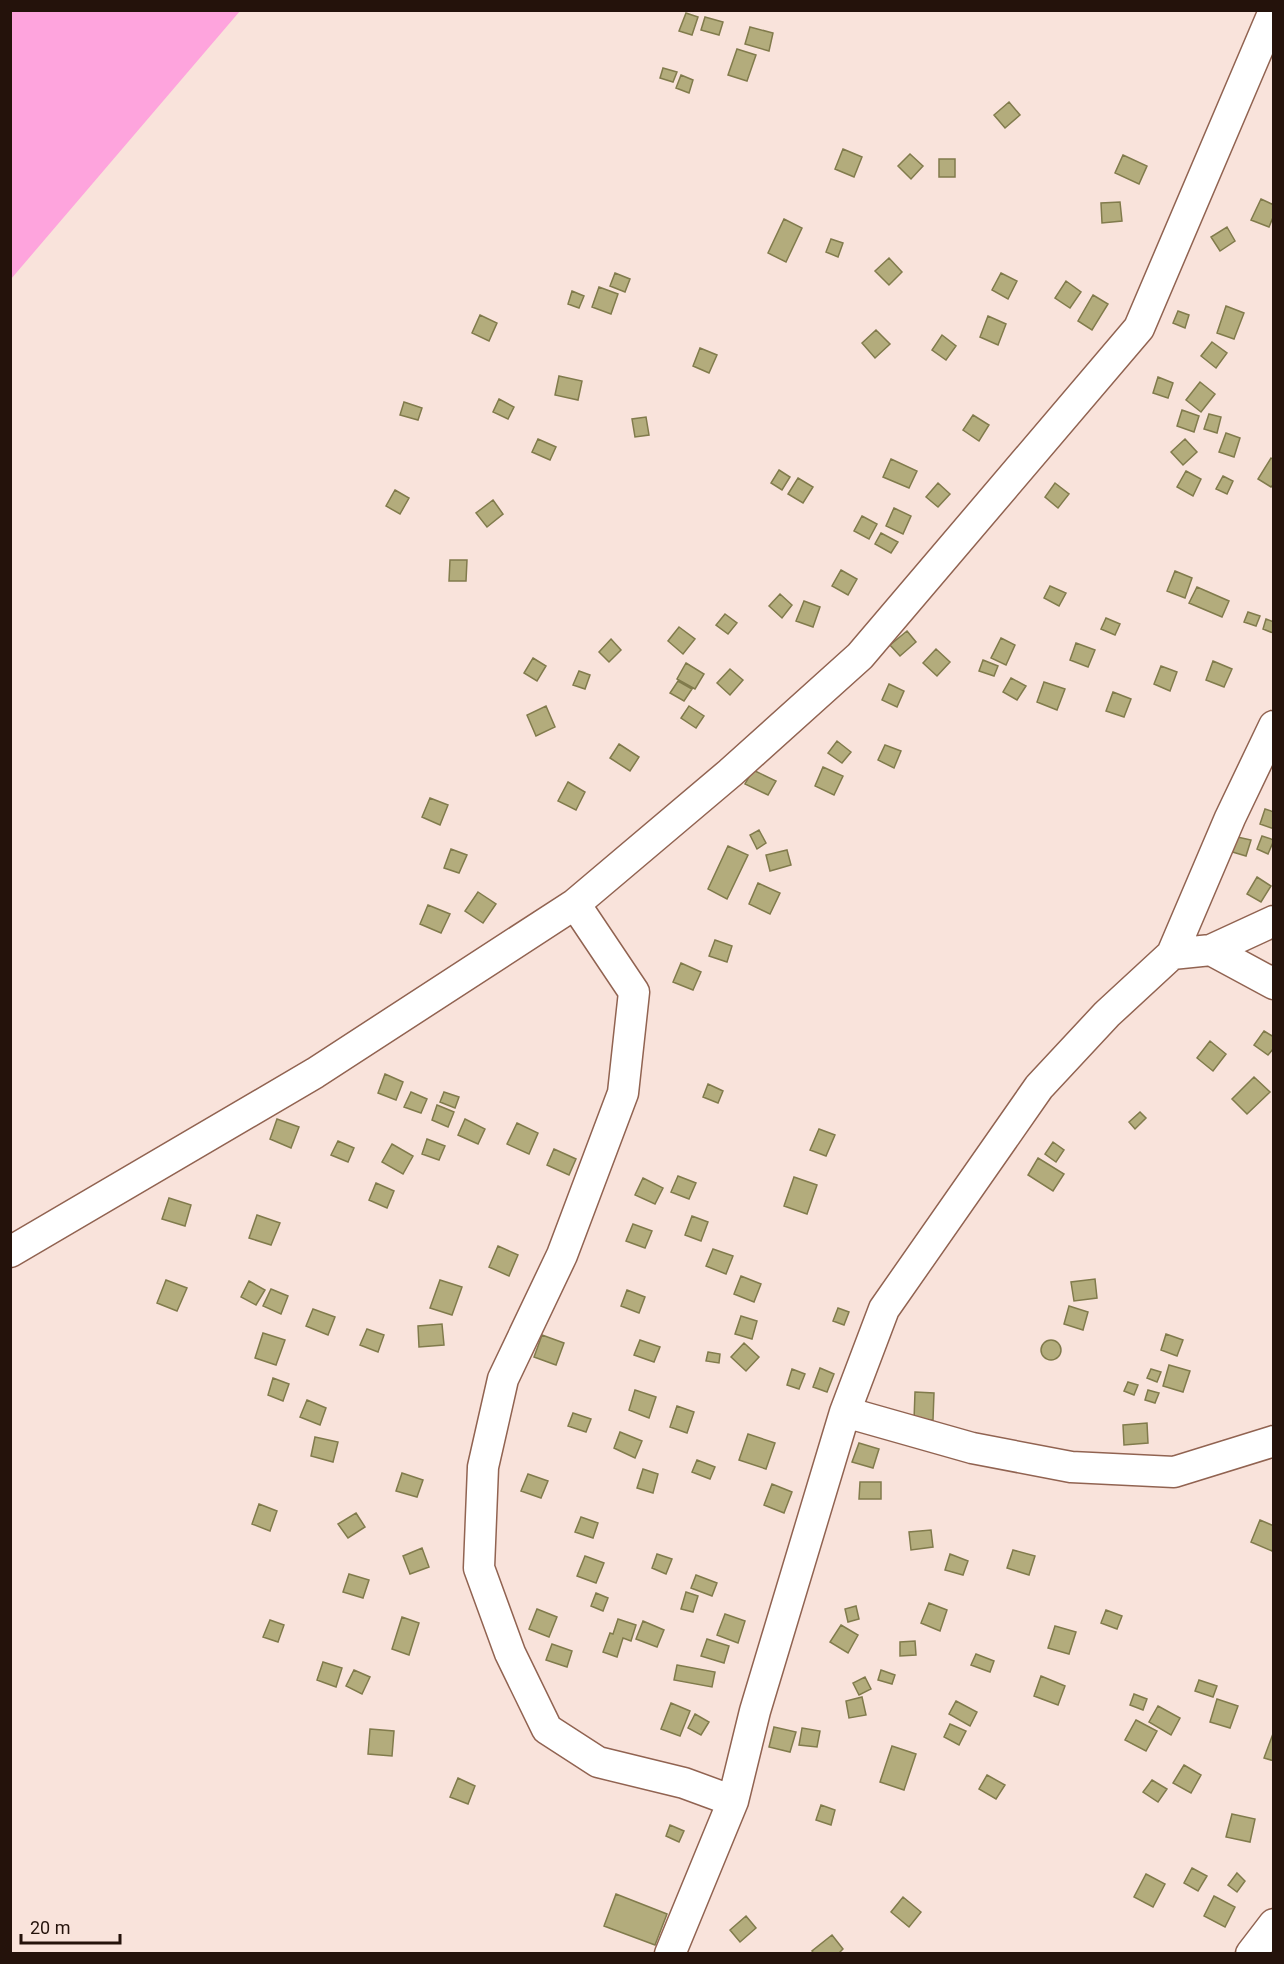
<svg xmlns="http://www.w3.org/2000/svg" width="1284" height="1964" font-family="Roboto,sans-serif">
<style>
.green{fill:#fea4dd}
.building{fill:#b3ac7c;stroke:#817b4c;stroke-width:1.5}
.lines{fill:none;stroke-linecap:round;stroke-linejoin:round}
.street-casing{stroke:#916351;stroke-width:33}
.street{stroke:#fff;stroke-width:30}
</style>
<rect width="100%" height="100%" fill="#f9e3db"/>
<path class="green" d="M11 10 240 11 11 279 10 11Z"/>
<path class="building" d="M686 13 698 17 692 35 679 31Z
M705 17 723 22 719 35 701 30Z
M750 27 773 33 769 51 745 44Z
M737 49 756 55 747 81 728 75Z
M663 68 677 72 673 82 660 78Z
M681 75 693 80 689 93 676 88Z
M1009 102 1020 115 1005 128 994 115Z
M843 149 862 157 854 177 835 169Z
M910 154 923 166 911 179 898 166Z
M1123 155 1147 166 1139 184 1115 173Z
M939 159H955V177H939Z
M1261 199 1274 205V215L1269 227 1251 220Z
M1120 202 1122 221 1102 223 1101 203Z
M784 219 802 228 786 262 768 253Z
M1227 227 1235 241 1220 251 1211 237Z
M831 239 843 243 838 257 826 252Z
M889 258 902 272 889 285 875 271Z
M615 273 630 279 625 292 610 286Z
M1001 273 1017 281 1008 299 992 290Z
M1066 281 1081 292 1070 308 1055 298Z
M599 287 618 294 611 314 592 307Z
M572 291 584 296 579 308 568 304Z
M1093 295 1108 304 1092 330 1078 321Z
M1226 306 1244 313 1234 339 1217 333Z
M1178 311 1189 315 1185 328 1173 323Z
M480 315 497 323 489 341 472 333Z
M988 316 1006 324 998 345 980 337Z
M876 330 890 344 875 358 862 343Z
M942 335 956 346 946 360 932 350Z
M1212 342 1227 353 1216 368 1201 356Z
M700 348 717 355 709 373 693 366Z
M559 376 582 381 578 400 555 395Z
M1158 377 1173 383 1168 398 1153 393Z
M1200 382 1215 394 1201 412 1186 400Z
M499 399 514 407 508 419 493 412Z
M404 402 422 408 418 420 400 415Z
M1182 410 1199 416 1194 432 1177 426Z
M1209 414 1221 417 1217 433 1204 429Z
M973 415 989 425 979 441 963 430Z
M646 417 649 435 635 437 632 419Z
M1226 433 1240 438 1234 457 1219 452Z
M538 439 556 447 550 460 532 452Z
M1185 439 1197 452 1183 465 1171 452Z
M1271 458 1274 460V484L1271 487 1258 479Z
M891 459 917 471 909 488 883 477Z
M779 470 790 477 782 490 771 483Z
M1186 471 1201 479 1193 496 1177 487Z
M1223 476 1233 481 1227 494 1216 489Z
M798 478 813 487 803 503 788 494Z
M938 483 950 494 938 507 926 497Z
M1055 483 1069 494 1058 508 1045 497Z
M395 490 409 498 400 514 386 506Z
M493 500 503 514 487 527 476 513Z
M894 508 911 516 903 534 886 526Z
M862 516 877 524 869 539 854 531Z
M881 533 898 542 891 553 875 544Z
M450 560H467L466 581H449Z
M841 570 857 579 848 595 832 586Z
M1175 571 1192 578 1185 598 1167 591Z
M1050 586 1066 593 1059 606 1044 598Z
M1197 587 1229 601 1222 617 1189 603Z
M780 594 792 605 782 618 769 606Z
M804 601 820 607 813 627 796 621Z
M1248 612 1260 616 1256 626 1244 622Z
M725 614 737 623 728 634 716 625Z
M1106 618 1120 624 1115 635 1101 629Z
M1266 619 1274 622 1273 633 1263 629Z
M679 627 695 639 683 654 668 641Z
M907 631 916 642 900 656 890 645Z
M1001 638 1015 645 1006 665 991 658Z
M611 639 621 650 609 662 599 652Z
M1076 643 1095 650 1088 667 1070 660Z
M936 649 950 662 937 676 923 663Z
M533 658 546 666 537 681 524 673Z
M983 660 998 666 994 676 979 671Z
M1213 661 1232 669 1224 687 1206 680Z
M686 663 704 674 695 689 677 679Z
M1161 666 1177 672 1170 691 1154 684Z
M730 669 743 680 730 695 717 683Z
M579 671 590 675 585 689 573 685Z
M1011 678 1026 686 1017 700 1003 692Z
M678 681 692 689 684 701 670 693Z
M1044 682 1065 689 1057 710 1037 702Z
M889 684 904 691 897 707 882 700Z
M1113 692 1131 699 1124 717 1106 711Z
M546 706 555 727 536 736 527 715Z
M689 706 704 716 696 728 681 718Z
M837 741 851 752 842 763 828 753Z
M619 744 639 757 630 771 610 758Z
M885 745 901 751 894 768 878 760Z
M823 767 843 776 834 795 815 786Z
M753 770 776 781 768 795 745 784Z
M568 782 585 792 576 810 558 801Z
M430 798 448 805 440 825 422 817Z
M1265 809 1274 812V829L1260 824Z
M759 830 766 843 757 849 750 835Z
M1233 836 1251 840 1246 856 1229 851Z
M1262 836 1274 840 1268 854 1257 849Z
M728 846 748 855 727 899 708 889Z
M451 849 467 855 459 873 444 868Z
M787 850 791 865 770 871 766 855Z
M1257 877 1271 886 1261 902 1247 894Z
M758 883 780 893 770 914 749 904Z
M478 892 496 904 483 923 465 911Z
M428 905 450 914 441 933 420 924Z
M715 940 732 946 727 962 709 956Z
M681 963 701 972 693 990 673 982Z
M1264 1031 1274 1037V1048L1268 1055 1254 1045Z
M1210 1041 1226 1054 1213 1071 1197 1058Z
M385 1074 403 1082 396 1100 378 1093Z
M1254 1077 1270 1092 1247 1114 1232 1099Z
M708 1084 723 1091 718 1103 703 1097Z
M411 1092 427 1099 421 1113 404 1107Z
M444 1092 459 1097 455 1108 440 1102Z
M437 1105 454 1112 448 1127 432 1120Z
M1140 1112 1146 1118 1135 1129 1129 1122Z
M277 1119 299 1127 291 1148 270 1139Z
M465 1119 485 1129 478 1144 458 1135Z
M517 1123 538 1133 529 1154 507 1144Z
M819 1129 835 1135 826 1156 810 1150Z
M427 1139 445 1146 439 1160 422 1154Z
M338 1141 354 1148 348 1162 331 1155Z
M1053 1142 1064 1150 1056 1162 1045 1154Z
M392 1144 413 1156 403 1174 382 1162Z
M554 1149 576 1159 569 1175 547 1165Z
M1038 1158 1064 1174 1053 1191 1028 1175Z
M678 1176 696 1183 689 1199 671 1192Z
M794 1177 817 1185 807 1214 784 1206Z
M643 1178 663 1188 655 1204 635 1195Z
M376 1183 394 1191 387 1208 369 1200Z
M169 1198 191 1205 185 1226 162 1219Z
M257 1215 280 1223 271 1245 249 1238Z
M692 1216 708 1222 701 1241 685 1235Z
M633 1224 652 1231 645 1248 626 1241Z
M498 1246 518 1255 509 1276 489 1267Z
M713 1249 733 1256 726 1274 706 1266Z
M741 1276 761 1284 754 1302 734 1294Z
M1095 1279 1097 1298 1074 1301 1071 1282Z
M166 1280 187 1288 177 1311 157 1303Z
M440 1280 462 1287 452 1315 430 1308Z
M249 1281 265 1290 256 1305 241 1297Z
M271 1289 288 1296 281 1314 263 1306Z
M627 1290 645 1297 639 1313 621 1306Z
M1069 1306 1088 1312 1083 1330 1064 1324Z
M838 1308 849 1312 844 1325 833 1321Z
M313 1309 335 1317 328 1335 306 1326Z
M741 1316 757 1321 752 1339 735 1334Z
M442 1324 444 1345 419 1347 418 1326Z
M367 1329 384 1335 378 1352 360 1345Z
M263 1333 285 1340 276 1365 255 1358Z
M1166 1334 1183 1340 1177 1356 1161 1350Z
M542 1335 564 1343 556 1365 534 1357Z
M1041 1350a10 10 0 1 1 20 0a10 10 0 1 1-20 0Z
M640 1340 660 1347 654 1362 634 1355Z
M744 1343 759 1357 746 1371 731 1357Z
M708 1352 720 1354 719 1363 706 1361Z
M1169 1365 1190 1371 1183 1392 1163 1386Z
M820 1368 834 1374 827 1392 813 1387Z
M792 1369 805 1374 799 1389 787 1385Z
M1151 1369 1161 1372 1157 1382 1147 1378Z
M273 1378 289 1384 283 1401 268 1395Z
M1128 1382 1138 1385 1134 1395 1124 1391Z
M635 1390 656 1397 649 1418 629 1410Z
M1148 1390 1159 1393 1155 1403 1145 1400Z
M915 1392 934 1393 933 1420H914Z
M307 1400 326 1408 320 1425 300 1417Z
M677 1406 694 1412 687 1433 670 1427Z
M573 1413 591 1419 586 1432 568 1426Z
M1147 1423 1148 1443 1124 1445 1123 1425Z
M620 1432 642 1441 635 1458 614 1448Z
M748 1434 775 1443 766 1469 739 1460Z
M315 1437 338 1442 333 1462 311 1456Z
M859 1443 879 1449 873 1468 852 1462Z
M697 1460 715 1467 710 1479 692 1472Z
M643 1469 658 1474 653 1493 637 1488Z
M402 1473 423 1480 417 1497 396 1491Z
M528 1474 548 1481 541 1498 521 1491Z
M860 1482H881V1499H859Z
M772 1484 792 1492 784 1513 764 1505Z
M259 1504 277 1511 270 1531 252 1524Z
M356 1513 365 1527 348 1538 338 1524Z
M581 1517 598 1523 593 1538 575 1532Z
M1260 1520 1274 1526V1547L1272 1551 1251 1542Z
M931 1530 933 1547 911 1550 909 1532Z
M422 1548 429 1567 410 1574 403 1556Z
M1013 1550 1035 1556 1029 1575 1007 1568Z
M657 1554 672 1559 666 1574 652 1568Z
M950 1554 968 1561 963 1575 945 1570Z
M585 1556 604 1563 596 1583 577 1576Z
M349 1574 369 1580 363 1598 343 1592Z
M696 1575 717 1583 712 1596 691 1588Z
M686 1592 698 1596 693 1612 681 1609Z
M596 1593 608 1598 603 1611 591 1606Z
M929 1603 947 1610 940 1631 921 1623Z
M856 1606 859 1619 848 1622 845 1609Z
M537 1609 557 1617 549 1637 529 1629Z
M1106 1610 1122 1616 1117 1629 1101 1623Z
M725 1614 745 1621 738 1643 717 1635Z
M402 1617 419 1623 409 1655 392 1649Z
M618 1619 636 1625 631 1641 623 1638 617 1657 603 1652 610 1633 613 1634Z
M270 1620 284 1625 278 1642 263 1637Z
M643 1621 664 1630 657 1647 636 1639Z
M841 1625 858 1635 848 1653 830 1642Z
M1055 1626 1076 1632 1069 1654 1048 1648Z
M707 1639 729 1646 724 1663 701 1656Z
M915 1641 916 1655 900 1656V1642Z
M552 1644 572 1651 567 1667 546 1660Z
M976 1654 994 1661 990 1672 971 1665Z
M323 1662 342 1668 336 1687 317 1680Z
M677 1665 715 1672 712 1687 674 1680Z
M354 1670 370 1677 362 1694 346 1686Z
M881 1670 895 1675 892 1684 878 1680Z
M1041 1676 1065 1686 1058 1705 1034 1696Z
M865 1677 871 1689 859 1695 853 1683Z
M1199 1680 1217 1686 1213 1697 1195 1691Z
M1134 1694 1147 1699 1143 1710 1130 1705Z
M862 1697 866 1715 849 1718 846 1701Z
M1217 1699 1238 1706 1230 1728 1210 1722Z
M956 1701 977 1712 970 1726 949 1714Z
M671 1703 690 1711 680 1736 661 1729Z
M1158 1706 1180 1718 1171 1735 1149 1722Z
M695 1714 709 1722 701 1735 688 1728Z
M1136 1720 1157 1731 1146 1751 1125 1740Z
M950 1724 966 1731 959 1745 944 1737Z
M774 1727 796 1732 790 1752 769 1747Z
M802 1728 820 1731 817 1747 799 1745Z
M370 1729 394 1731 392 1756 368 1754Z
M1274 1731V1761L1264 1758Z
M892 1746 916 1754 904 1790 880 1782Z
M1184 1765 1201 1775 1191 1793 1173 1783Z
M987 1775 1005 1785 996 1799 979 1789Z
M458 1778 475 1786 468 1804 450 1797Z
M1152 1780 1167 1789 1158 1802 1143 1792Z
M821 1805 835 1810 831 1825 816 1820Z
M1232 1814 1255 1819 1250 1842 1226 1837Z
M670 1825 684 1831 679 1842 666 1836Z
M1192 1868 1207 1876 1198 1891 1184 1883Z
M1237 1873 1245 1881 1237 1892 1228 1885Z
M1146 1874 1165 1884 1153 1907 1134 1897Z
M616 1894 667 1914 655 1945 604 1926Z
M1214 1896 1235 1907 1225 1927 1204 1916Z
M903 1897 921 1912 909 1927 891 1912Z
M746 1916 756 1928 740 1942 730 1930Z
M832 1935 843 1949 838 1954H814L812 1951Z"/>
<g class="lines">
<g class="street-casing">
<path id="street" d="M575 904 634 992 623 1093 562 1255 503 1379 483 1467 479 1568 510 1653 547 1729 598 1762 684 1783 733 1801
M1211 950 1274 984
M1172 954 1230 818 1274 726
M10 1252 315 1073 575 904 730 773 860 656 1139 328 1274 11
M845 1412 972 1448 1071 1467 1174 1472 1274 1441
M670 1954 733 1801 755 1711 845 1412 884 1309 1039 1087 1107 1014 1172 954 1211 950 1274 921
M1251 1954 1274 1924"/>
</g>
<use href="#street" class="street"/>
</g>
<rect width="1284" height="1964" fill="none" stroke="#24120b" stroke-width="24"/>
<path d="M21 1934v9h99v-9" fill="none" stroke="#24120b" stroke-width="3"/>
<text x="30" y="1934" font-size="18" fill="#24120b" stroke="#f9e3db" stroke-width="4.5" paint-order="stroke">20 m</text>
</svg>
